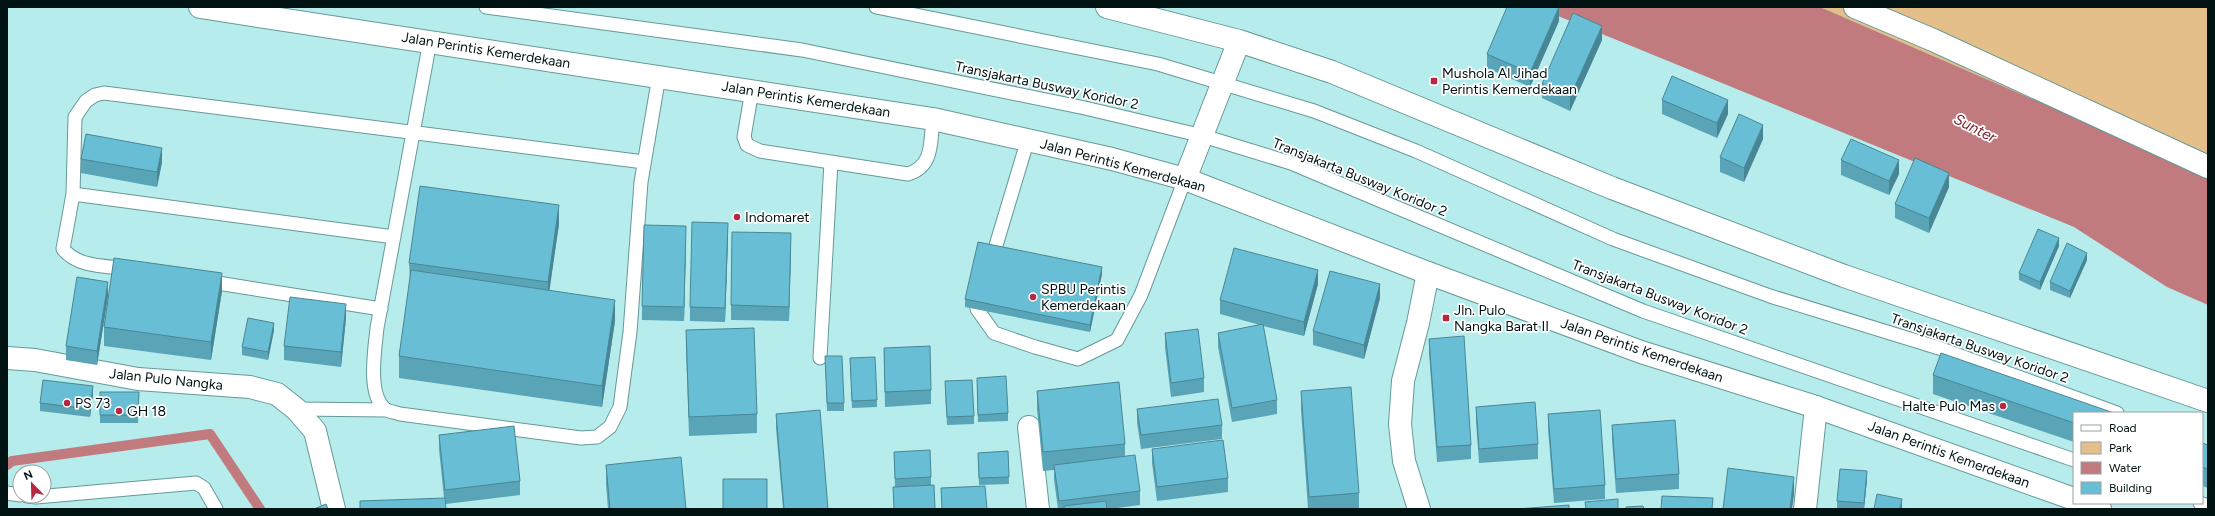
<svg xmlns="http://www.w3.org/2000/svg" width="2215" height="516" font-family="Figtree,sans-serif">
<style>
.green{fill:#e4bf89}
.water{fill:#c17a7e}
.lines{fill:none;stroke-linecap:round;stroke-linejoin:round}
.stream{stroke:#c17a7e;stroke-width:10}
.service-casing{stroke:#699;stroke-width:15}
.minor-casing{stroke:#699;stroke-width:24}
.tertiary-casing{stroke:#699;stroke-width:24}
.trunk-casing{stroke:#699;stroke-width:24}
.service{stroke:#fff;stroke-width:13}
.minor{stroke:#fff;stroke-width:22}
.tertiary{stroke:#fff;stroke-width:22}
.trunk{stroke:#fff;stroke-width:22}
.wall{fill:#59a4b7}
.shaded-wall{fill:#498695}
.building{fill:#68bfd5;stroke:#498695}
.poi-dot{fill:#b82642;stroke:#fff;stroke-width:1.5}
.labels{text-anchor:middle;stroke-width:3.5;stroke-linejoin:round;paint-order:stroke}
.street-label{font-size:14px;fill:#011212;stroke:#fff}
.poi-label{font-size:14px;fill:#011212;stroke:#fff;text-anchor:start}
.water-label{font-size:15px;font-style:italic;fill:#79222e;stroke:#fff}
</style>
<rect width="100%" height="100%" fill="#b7ecec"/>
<path class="green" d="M1820 7H2208V168L2118 136Z"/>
<path class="water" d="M1536 7H1820L2208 175V305L2167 287 2074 227Z"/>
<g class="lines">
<path class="stream" d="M7 465 12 461 210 434 260 509"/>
<g class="service-casing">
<path id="service" d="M486 7 802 50 1085 108 1203 136 1291 163 1643 311 2074 460
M876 7 1158 64 1314 111 1416 151 1613 239 1770 296 1939 348 2117 413
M430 41 377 328C375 349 367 394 385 409 389 412 395 412 400 414L581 438 597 437 610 427 620 407 630 332 641 182 659 76
M752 90 744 137 747 145 760 151 908 174C934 166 930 142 933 119
M73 194 394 237
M994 252 1028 139
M130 269C108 266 78 268 63 249L73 194 75 117 86 101 95 95 104 93 644 162
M205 281 381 309
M977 309 994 333 1035 347 1078 359 1117 340 1141 295 1185 179
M820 358 831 162
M296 409 387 410
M7 493 20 495
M27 496 36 497 196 483 204 488 216 509
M2200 503 2208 506"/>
</g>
<g class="minor-casing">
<path id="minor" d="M7 358 35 360 138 379 250 387 277 394 296 409 315 431 334 509
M1029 427 1038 509
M1419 509 1404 461 1400 424 1403 381 1418 323 1428 273
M1805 509 1816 407"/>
</g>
<g class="tertiary-casing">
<path id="tertiary" d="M1855 7 1933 40 2208 167"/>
</g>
<g class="trunk-casing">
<path id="trunk" d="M200 7 933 119 1112 159 1185 179 1428 273 1641 352 1816 407 2074 499
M1107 7 1239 41 1332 72 1612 188 1844 276 2208 401
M1185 179 1239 41
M2085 503 2100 509"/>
</g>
<use href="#service" class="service"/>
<use href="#minor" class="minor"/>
<use href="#tertiary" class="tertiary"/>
<use href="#trunk" class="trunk"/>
</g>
<path class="wall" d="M1559 21 1530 87 1487 68V54Z
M1602 40 1570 111 1542 98V84Z
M1662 100 1728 114 1717 138 1662 114Z
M1763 139 1744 182 1720 172V157Z
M81 159 162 162 157 187 81 173Z
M1841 160 1899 174 1889 195 1841 175Z
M1949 187 1929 233 1895 218V204Z
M559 224 549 290 615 321 602 407 399 378V356L410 282 409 263Z
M728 237 725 322 690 321V307Z
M686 240 684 321 642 320V306Z
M2059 246 2040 290 2019 280V273Z
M791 247 789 321 731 320V305Z
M2087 260 2070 298 2050 290V282Z
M1102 274 1090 332 965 307V299Z
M1318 284 1304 336 1263 326 1277 400V414L1232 422 1218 347V333L1260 325 1220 314V300Z
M222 291 211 360 104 346V327Z
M108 296 97 365 66 360V346Z
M1380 298 1364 359 1313 345V331Z
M346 318 341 367 284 360V346Z
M274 330 268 360 242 355V347Z
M686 330 757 414V433L689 436 686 349Z
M1165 333 1204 378V392L1171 397 1165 347Z
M1429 339 1471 445V459L1437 462 1429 353Z
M884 348 931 390V404L885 407Z
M825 356 844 403V411H827Z
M850 358 877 400V407L852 408Z
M1933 375 2074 413V442L1933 394Z
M977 386 1008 413V421L978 422Z
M945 389 974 416V424L947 425Z
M1037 391 1125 444V456L1140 491V505L1110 509H1058L1054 480V470L1043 471 1037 409Z
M1301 391 1359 493V509H1308L1301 410Z
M100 392H139L138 423H100Z
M93 394 90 417 40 411V403Z
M1476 407 1538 444V459L1479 463 1476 421Z
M1137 409 1222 425V439L1141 449 1137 423Z
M776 414 828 509H783L776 428Z
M1548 414 1605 485V499L1554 503 1548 429Z
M1612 425 1679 474V489L1616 493 1612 439Z
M439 435 520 481V495L446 504 444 498 439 449Z
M2202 443 2208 445V488L2202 486Z
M1152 449 1228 478V492L1157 501 1152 463Z
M1008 451 1009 484 979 485 978 453Z
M894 452 931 477V485L895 487Z
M606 465 686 509H608L606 484Z
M1867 479 1864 509H1837V501Z"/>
<path class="shaded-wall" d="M1559 7V21L1530 87V73Z
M1602 26V40L1570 111V97Z
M1728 100V114L1717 138V123Z
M1763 125V139L1744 182V168Z
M162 148V162L157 187V172Z
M1899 160V174L1889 195V181Z
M1949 173V187L1929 233V218Z
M559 205V224L548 301V282Z
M728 223V237L725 322V308Z
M686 226V240L684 321V307Z
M791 233V247L789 321V307Z
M2059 238V246L2040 290V282Z
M2087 253V260L2070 298V291Z
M1102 267V274L1090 332V325Z
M1318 270V284L1304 336V322Z
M222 273V291L211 360V342Z
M108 282V296L97 365V351Z
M1380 284V298L1364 359V345Z
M615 300V321L602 407V386Z
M346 304V318L341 367V352Z
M274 323V330L268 360V352Z
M93 386V394L90 417V409Z
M1867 471V479L1864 509V503Z
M1794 477V495L1792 509H1790Z
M1902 499V509H1900Z"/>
<path class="building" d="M1507 7H1559L1530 73 1487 54Z
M1573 13 1602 26 1570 97 1542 84Z
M1672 76 1728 100 1717 123 1662 100Z
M1739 114 1763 125 1744 168 1720 157Z
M86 134 162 148 157 172 81 159Z
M1851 139 1899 160 1889 181 1841 160Z
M1915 158 1949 173 1929 218 1895 204Z
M420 186 559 205 548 282 409 263Z
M692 222 728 223 725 308 690 307Z
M644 225 686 226 684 307 642 306Z
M2038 229 2059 238 2040 282 2019 273Z
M732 232 791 233 789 307 731 305Z
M978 242 1102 267 1090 325 965 299Z
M2067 243 2087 253 2070 291 2050 282Z
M1234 248 1318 270 1304 322 1220 300Z
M114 258 222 273 211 342 104 327Z
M411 270 615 300 602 386 399 356Z
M1330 271 1380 284 1364 345 1313 331Z
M77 277 108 282 97 351 66 346Z
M290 297 346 304 341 352 284 346Z
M248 318 274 323 268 352 242 347Z
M1263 324 1277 400 1232 408 1218 333Z
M754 328 757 414 689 417 686 330Z
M1198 329 1204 378 1171 383 1165 333Z
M1464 336 1471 445 1437 447 1429 339Z
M930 346 931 390 885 392 884 348Z
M1941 353 2114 413H2074V423L1933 375Z
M825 356H842L844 403H827Z
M875 357 877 400 852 401 850 358Z
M1006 376 1008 413 978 415 977 378Z
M43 380 93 386 90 409 40 403Z
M972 380 974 416 947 417 945 381Z
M1119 382 1125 444 1043 452 1037 391Z
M1351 387 1359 493 1309 497 1301 391Z
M100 392H139L138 415H100Z
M1218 399 1222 425 1141 435 1137 409Z
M1535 402 1538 444 1479 449 1476 407Z
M820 410 828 509H784L776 414Z
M1600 410 1605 485 1554 489 1548 414Z
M1675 420 1679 474 1616 479 1612 425Z
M514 426 520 481 445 490 439 435Z
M1223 440 1228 478 1157 487 1152 449Z
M2202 443 2208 445V469L2202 467Z
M930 450 931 477 895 479 894 452Z
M1008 451 1009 477 979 478 978 453Z
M1135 455 1140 491 1059 501 1054 465Z
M681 457 686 509H610L606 465Z
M1728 468 1794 477 1790 509H1723Z
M1840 469 1867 471 1864 503 1837 501Z
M723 479H767V509H723Z
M934 485 935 509H894L893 487Z
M985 486 987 509H942L941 488Z
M1877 494 1902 499 1900 509H1874Z
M1662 496 1713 498 1712 509H1661Z
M445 498 446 509H360V501Z
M1618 499V509H1586L1585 502Z
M1106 501 1107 509H1064V506Z
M326 504 328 509H314Z
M1569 505V509H1517Z
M1643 506 1644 509H1626V507Z"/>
<g class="poi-dot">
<rect x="1430" y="77" width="8" height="8" rx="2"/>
<circle cx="737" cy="217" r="4"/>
<circle cx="1033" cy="297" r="4"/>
<rect x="1442" y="314" width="8" height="8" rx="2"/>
<circle cx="67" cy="403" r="4"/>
<circle cx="2003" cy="406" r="4"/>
<circle cx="119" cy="411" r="4"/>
</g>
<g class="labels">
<g class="street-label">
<text transform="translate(486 50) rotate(9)" y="5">Jalan Perintis Kemerdekaan</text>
<text transform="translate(1047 85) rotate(12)" y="5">Transjakarta Busway Koridor 2</text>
<text transform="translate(806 99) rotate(9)" y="5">Jalan Perintis Kemerdekaan</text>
<text transform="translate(1123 165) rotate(15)" y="5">Jalan Perintis Kemerdekaan</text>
<text transform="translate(1360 177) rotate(22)" y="5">Transjakarta Busway Koridor 2</text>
<text transform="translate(1660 297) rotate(21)" y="5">Transjakarta Busway Koridor 2</text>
<text transform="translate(1980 348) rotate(19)" y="5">Transjakarta Busway Koridor 2</text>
<text transform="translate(1642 350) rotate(19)" y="5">Jalan Perintis Kemerdekaan</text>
<text transform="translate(166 379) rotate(6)" y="5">Jalan Pulo Nangka</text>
<text transform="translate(1949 454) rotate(20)" y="5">Jalan Perintis Kemerdekaan</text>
</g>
<g class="poi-label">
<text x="1442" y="78">Mushola Al Jihad<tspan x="1442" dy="16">Perintis Kemerdekaan</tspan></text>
<text x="745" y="222">Indomaret</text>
<text x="1041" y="294">SPBU Perintis<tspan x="1041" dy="16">Kemerdekaan</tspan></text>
<text x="1454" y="315">Jln. Pulo<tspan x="1454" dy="16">Nangka Barat II</tspan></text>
<text x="75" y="408">PS 73</text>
<text x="1995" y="411" text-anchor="end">Halte Pulo Mas</text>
<text x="127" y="416">GH 18</text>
</g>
<g class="water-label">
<text transform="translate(1975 128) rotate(27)" y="5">Sunter</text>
</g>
</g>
<rect width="2215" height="516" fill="none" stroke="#011212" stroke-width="16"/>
<rect x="2073" y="412" width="130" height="92" fill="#ffffff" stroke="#99a0a0"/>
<rect x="2081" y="425" width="20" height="6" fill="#ffffff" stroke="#99a0a0"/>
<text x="2109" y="432" font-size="12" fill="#011212">Road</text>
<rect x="2081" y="442" width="20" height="12" fill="#e4bf89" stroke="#99a0a0"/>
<text x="2109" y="452" font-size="12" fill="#011212">Park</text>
<rect x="2081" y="462" width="20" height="12" fill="#c17a7e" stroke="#99a0a0"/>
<text x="2109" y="472" font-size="12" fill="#011212">Water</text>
<rect x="2081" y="482" width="20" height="12" fill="#68bfd5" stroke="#99a0a0"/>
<text x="2109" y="492" font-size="12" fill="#011212">Building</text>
<g transform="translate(32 484) rotate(337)"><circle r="19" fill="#ffffff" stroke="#99a0a0"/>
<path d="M0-3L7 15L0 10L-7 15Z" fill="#b82642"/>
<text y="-6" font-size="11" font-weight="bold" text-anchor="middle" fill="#011212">N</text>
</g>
</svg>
